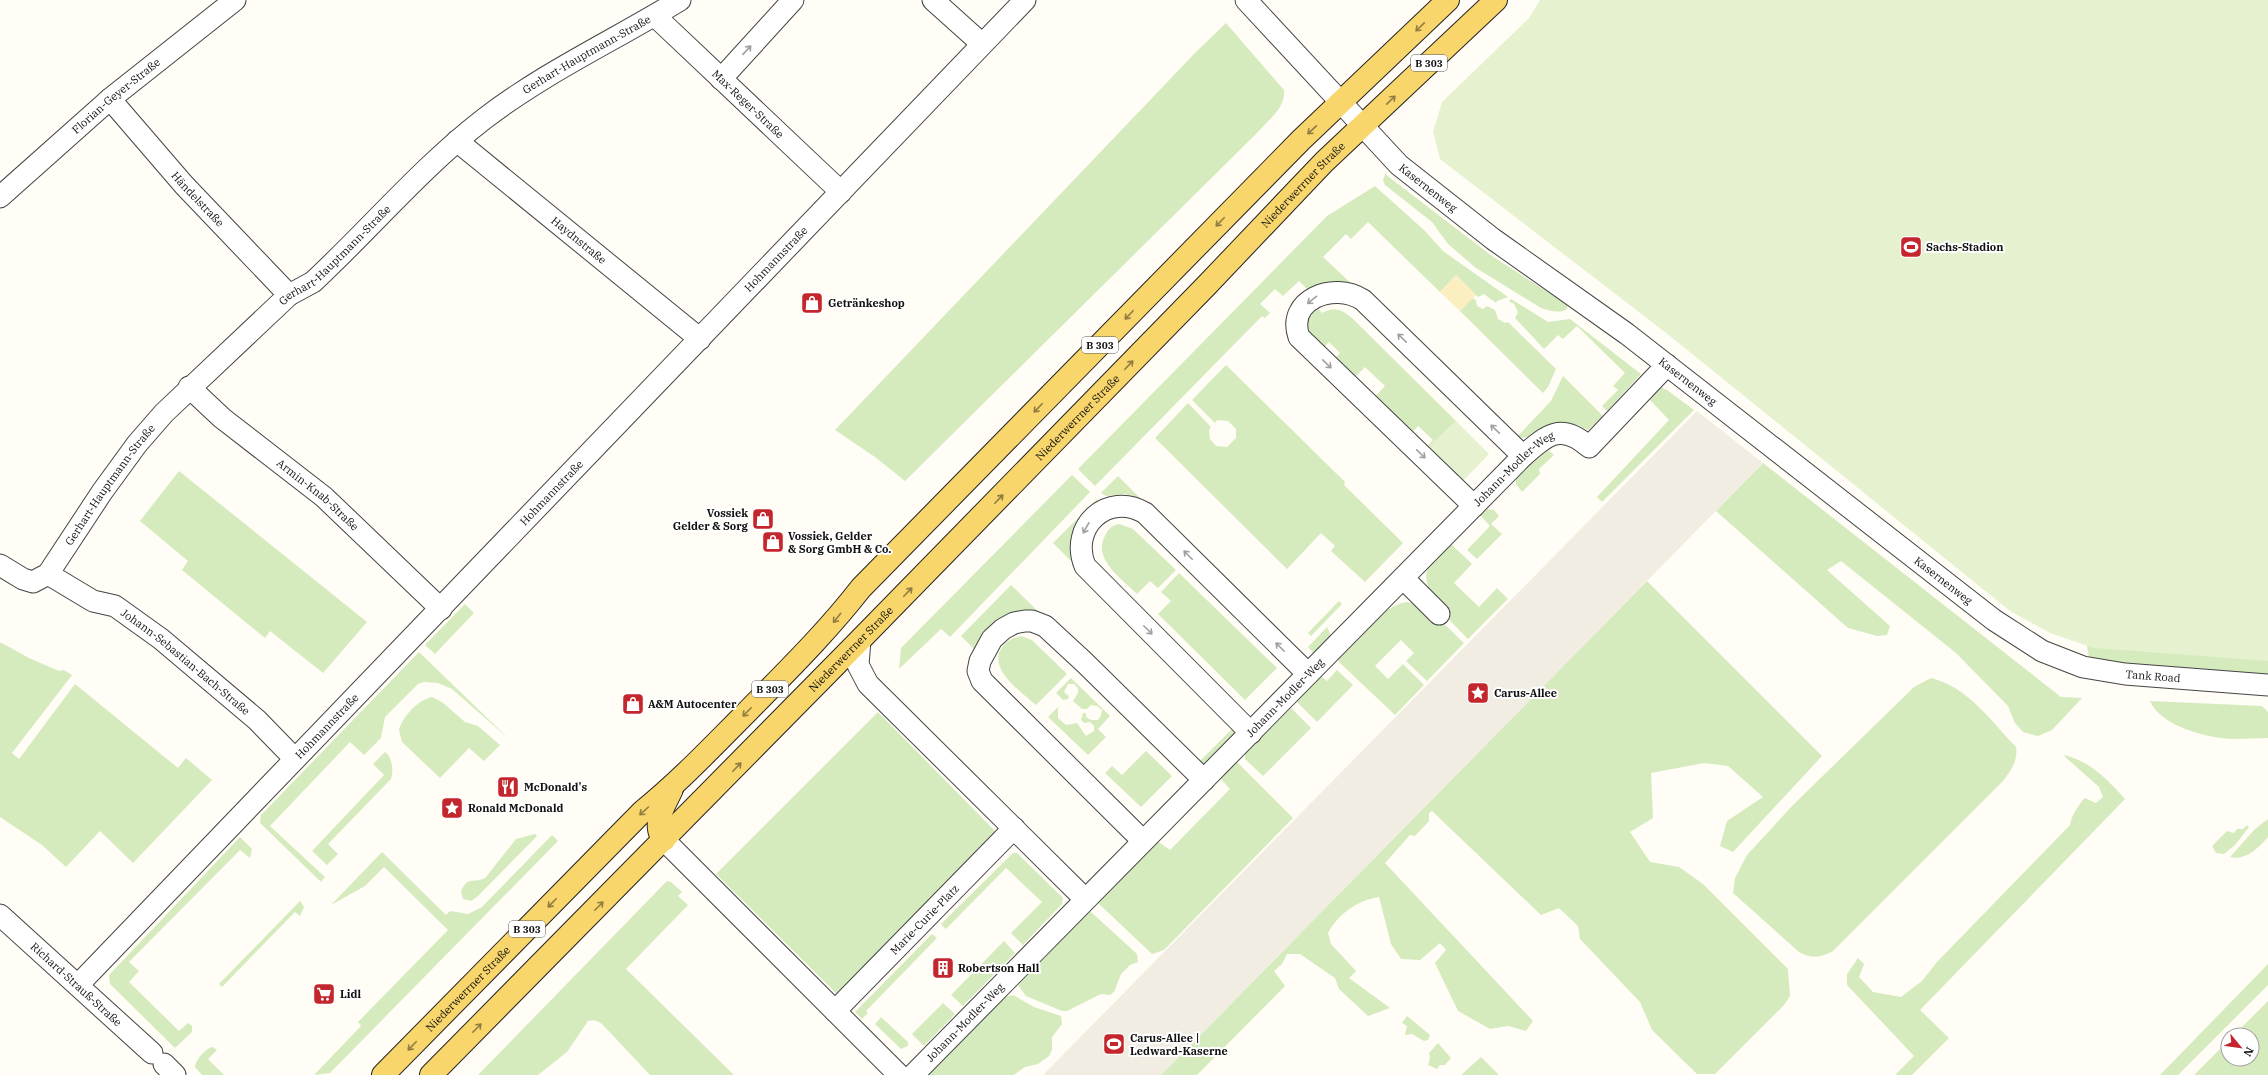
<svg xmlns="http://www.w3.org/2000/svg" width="2268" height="1075" font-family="'IBM Plex Serif',serif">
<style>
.green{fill:#d5ebbd}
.sand{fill:#fbeec1}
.pitch{fill:#e6f2cf}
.plaza{fill:#f1ede2}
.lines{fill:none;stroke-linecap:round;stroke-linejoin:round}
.street-casing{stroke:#444;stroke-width:23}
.primary-casing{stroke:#222;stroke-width:24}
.street{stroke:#fff;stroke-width:21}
.primary{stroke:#f9d66b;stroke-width:22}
.oneway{stroke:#917d42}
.oneway2{stroke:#a0a0a0}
.labels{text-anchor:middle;stroke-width:4;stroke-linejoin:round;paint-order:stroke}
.shield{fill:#fff;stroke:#585858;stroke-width:1}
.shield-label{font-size:10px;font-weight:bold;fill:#111}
.street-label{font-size:11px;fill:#111;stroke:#fff}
.poi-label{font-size:11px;font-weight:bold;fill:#111;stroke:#fff;text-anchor:start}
</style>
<rect width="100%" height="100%" fill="#fffdf5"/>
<path class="green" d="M1226 23 1284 90C1286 108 1267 121 1256 134L905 481 875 457 835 430 1195 53Z
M1385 174 1492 256 1568 305 1566 310C1558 313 1549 311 1541 308L1476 268 1448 244 1432 222 1385 185 1383 181Z
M1375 186 1424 230 1443 251 1508 297 1497 301 1496 303 1484 294 1478 297 1456 275 1440 292 1368 222 1351 239 1346 234 1323 257 1355 287 1309 291 1299 281 1283 296 1275 289 1260 304 1270 313 1265 318 1262 316 1095 486 1078 469 1327 216Z
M1472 298 1476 300 1477 306 1483 309 1487 306 1495 310 1498 319 1505 323 1508 322 1556 369 1548 387 1543 393 1460 311Z
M1511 299 1548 322 1570 319 1641 374 1607 411 1602 406 1618 390 1613 386 1625 373 1577 326 1563 339 1558 335 1544 349 1515 318 1518 312 1514 304 1509 301Z
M1318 308 1322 313C1334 306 1341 309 1352 318L1456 421 1427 449 1424 450 1433 440 1418 426 1409 436 1372 400 1385 386 1365 367 1352 380 1333 360 1340 353 1329 342 1322 349 1309 337 1307 320Z
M1226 365 1345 482 1344 485 1403 543 1365 582 1331 551 1335 546 1321 533 1287 569 1155 438 1188 403 1211 427 1209 430 1210 439 1216 446 1227 447 1236 438V429L1228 421 1217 420 1215 423 1192 400Z
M1563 376 1603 416 1588 430C1545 409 1545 442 1517 437L1551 401Z
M1660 387 1667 390 1694 410 1602 502 1597 497 1669 420 1649 399Z
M1546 448 1554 455 1539 469 1540 474 1522 492 1516 484V478Z
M1763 463 2061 697 2082 698 2052 730 2038 736 2023 732 2015 723 2008 706 1956 653 1841 561 1827 570 1890 626 1887 635 1877 636 1848 628 1716 511Z
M179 471 367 622 323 673 270 631 265 638 182 570 188 561 140 521Z
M1072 475 1090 492 950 637 941 629 899 669 901 648Z
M1118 476 1141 499 1125 494 1106 496 1101 493Z
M1097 499 1100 504 1077 567 1053 543Z
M1486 509 1494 510 1499 516 1491 524 1502 534 1477 559 1467 550 1490 526 1480 515Z
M1119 524 1133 529 1176 570 1158 588 1150 581 1137 594C1123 580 1092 559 1105 536 1108 529 1111 526 1119 524Z
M1449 545H1452L1472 564 1454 583 1479 607 1497 588 1508 599 1468 639C1454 624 1418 592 1428 568 1433 559 1443 552 1449 545Z
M1179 573 1277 668 1245 700 1158 614 1171 601 1161 592Z
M1647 581 1822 756 1733 852 1720 846 1727 821 1763 797 1728 766 1704 763 1651 773 1653 818 1630 832 1650 862 1679 867 1703 884 1788 969 1790 996 1784 1005 1715 1074H1697L1652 1030 1640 1002 1580 939 1578 926 1559 908 1541 915 1432 811 1429 813V821L1415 836 1410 835 1385 863 1533 1021 1526 1031 1508 1026 1490 1029 1458 1011 1435 963 1446 950 1440 943 1420 960 1401 959 1391 944 1379 897C1358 900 1338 914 1328 933L1331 944 1356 971 1349 978 1390 1008 1368 1016 1339 989 1335 978 1300 954H1287L1282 964 1274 971 1285 986 1197 1075H1161Z
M1011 585 1049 622 1040 619 980 655 961 636Z
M2268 587V675L2132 666 2089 658 2087 646 2089 640Z
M1339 601 1342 604 1311 636 1308 633Z
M1407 602C1431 608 1447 627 1464 643L1427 681 1406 661 1414 653 1401 640 1375 666 1388 679 1403 664 1424 685 1395 715 1339 662 1338 658C1356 640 1382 605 1407 602Z
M465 604 474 613 435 654 425 645Z
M1327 627 1333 640 1317 656 1308 647Z
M1021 636 1032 640 1067 674 1036 705C1023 693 988 670 1001 649 1005 641 1013 638 1021 636Z
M0 642 29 658 59 671 64 670 72 675 12 753 19 759 75 684 178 768 186 758 212 780 133 863 100 831 66 867 42 845 0 817Z
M419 652 509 739 452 689 438 683 424 682 418 684 385 717 381 738 364 755 350 742 270 826 325 877 321 882 260 823 261 815Z
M1337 670 1353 685 1317 722 1296 701 1321 676 1327 681Z
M1071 678 1110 716 1098 729 1106 737 1088 755 1048 717 1061 704 1058 708V718L1066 725 1077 723 1086 736 1094 731V726L1090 722 1084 723 1081 720 1083 713H1086V717L1091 720H1098L1101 716 1102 710 1097 706 1091 705 1087 709H1082L1073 701 1078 693V688L1074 684H1068L1064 692 1069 696 1068 699 1063 700 1056 693Z
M1931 678C1968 687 1990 720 2016 747 2018 762 2011 770 2003 781L1833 951C1820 958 1811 959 1799 952L1733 893 1735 878 1747 855 1794 804 1914 687Z
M432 697 442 702 465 722 478 726 500 745 484 761 469 748 440 778 402 742 399 730C402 717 418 700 432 697Z
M2150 701 2262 706 2268 712V738C2253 738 2236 740 2221 738 2198 735 2160 724 2150 701Z
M1291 708 1311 728 1263 776 1245 759V753Z
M878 712 996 832 837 994 716 874Z
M1234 727V737L1206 767 1196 765Z
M1146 751 1172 776 1141 807 1105 773 1112 766 1122 775Z
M385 752C392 756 394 771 391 779L328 844 338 854 327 865 312 851 384 775 373 764Z
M2063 755C2089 760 2108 780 2125 799L1920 1010 1949 1038 1912 1075H1895L1914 1056 1847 985V974L1858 958 1864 964 1859 977 1873 992 1901 997 1922 981 1937 962 2070 825C2071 817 2079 803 2085 798L2096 803 2103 797 2099 787Z
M1236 761 1293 818 1164 950 1152 954 1097 902 1157 841 1170 850 1230 789 1220 778Z
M2268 819V837C2258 848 2246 861 2230 857L2255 829Z
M2247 825 2249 827 2235 845 2224 854 2216 853 2212 846 2227 831 2234 833 2237 829H2243Z
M535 834 537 836 478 896 471 901 463 899 461 891C469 874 475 885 486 877L516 839Z
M552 835 558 841 330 1073 314 1075 361 1026 358 1022 448 930 384 867 365 886 331 905 382 852 446 915 450 911 468 914 482 907Z
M240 837 252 849 250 858 240 850 129 962 139 971 129 982 179 1031 188 1023 192 1026V1032L175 1048 110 984 109 975Z
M1013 853H1017L1063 898 1062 904 1023 945 1011 933 1042 902 1006 868 946 929 941 924Z
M667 881 671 882 682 892 678 896 688 905 626 969 734 1075H650L602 1024C598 1021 593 1019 588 1021L567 1052 538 1075H478Z
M300 901 304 907 300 916 295 912 222 987 219 984Z
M1090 911 1137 954 1138 962 1130 965 1121 974 1114 992 1110 995 1101 994 1067 1011H1062L1026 996 1018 985Z
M932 934 937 938 866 1011 868 1013 862 1019 855 1012Z
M1004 941 1015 953 963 1006 951 995Z
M2268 964V985L2178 1075H2160Z
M1013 995 1034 1007 1061 1016 1062 1024 1052 1037V1050L1049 1056 1038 1064 1025 1067 1014 1075H929L1005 997Z
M2268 1001V1075H2194L2228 1041V1059H2252V1035H2234Z
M943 1003 955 1014 924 1046 912 1034Z
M1407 1016 1430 1035 1428 1040 1424 1041 1412 1034 1405 1035 1407 1026 1402 1023Z
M881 1017 908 1042V1046L901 1049 875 1024Z
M1438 1043 1451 1058 1445 1065H1440L1437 1069 1428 1065 1430 1058 1429 1053Z
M213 1047 217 1050 208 1059 224 1075H202L195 1067C196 1059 206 1048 213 1047Z
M1481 1057 1499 1075H1461Z"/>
<path class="sand" d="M1456 275 1476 295 1460 311 1440 292Z"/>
<path class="pitch" d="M1540 0H2268V661L2094 648 2050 633 2010 611 1670 336 1440 159 1433 132 1442 102 1529 18Z
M1456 421 1489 454 1461 483 1427 449Z"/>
<path class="plaza" d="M1697 411 1763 463 1161 1075H1043Z"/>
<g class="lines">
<g class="street-casing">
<g id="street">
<path d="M933 0 982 44"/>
<path id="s1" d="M1246 0 1399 165 1493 239 1627 334 1994 620 2042 651 2083 667 2125 674 2268 685"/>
<path id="s2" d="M655 16 841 192"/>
<path d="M721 79 793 0"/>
<path id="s3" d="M110 99 184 185 289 295"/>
<path id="s4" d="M457 141 700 339"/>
<path id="s5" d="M0 197 110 99 235 0"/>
<path id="s6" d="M189 387 222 418 324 497 441 609"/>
<path d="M1474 506 1299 337C1286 300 1333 281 1363 300L1523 456"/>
<path id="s7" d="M0 565 23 579 33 582 48 574 102 492 137 444 164 413 289 295 313 282C370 229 422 167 484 119 545 72 615 40 680 0"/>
<path id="s8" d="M48 574 93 601 115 606 161 639 257 720 295 759"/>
<path d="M1404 579 1439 614"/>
<path d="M860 640 858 665 868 684 1085 899"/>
<path d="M1251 733 1085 566C1069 527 1107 491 1145 513L1308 674"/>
<path d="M664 840 899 1075"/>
<path d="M1143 841 982 681 978 671 980 661 992 639 1003 629 1014 623 1025 621H1032L1045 626 1084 662 1204 780"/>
<path id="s9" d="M0 915 152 1053"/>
<path id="s10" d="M78 985 1025 0"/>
<path id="s11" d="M835 1011 1014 828"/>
<path d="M164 1064 175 1075"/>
<path id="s12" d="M913 1075 1523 456C1547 435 1561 422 1589 447L1667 365"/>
</g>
</g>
<g class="primary-casing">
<g id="primary">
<path d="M664 840C651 824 665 805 672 789"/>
<path id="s13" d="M383 1075 643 811C680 781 712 747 746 713 786 672 826 633 861 588L1301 140 1448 0"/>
<path id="s14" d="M431 1075 860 640 1206 286 1324 162 1496 0"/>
</g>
</g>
<use href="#street" class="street"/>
<use href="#primary" class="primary"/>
</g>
<defs><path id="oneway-shaft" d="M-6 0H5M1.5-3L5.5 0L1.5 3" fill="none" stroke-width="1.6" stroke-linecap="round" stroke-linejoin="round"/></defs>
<g class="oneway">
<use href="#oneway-shaft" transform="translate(1420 27) rotate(136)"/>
<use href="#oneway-shaft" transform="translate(1391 100) rotate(-44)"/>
<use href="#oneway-shaft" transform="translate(1312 130) rotate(137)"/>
<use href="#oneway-shaft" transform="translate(1220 222) rotate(134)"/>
<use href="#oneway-shaft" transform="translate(1129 315) rotate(134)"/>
<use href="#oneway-shaft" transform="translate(1129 365) rotate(-46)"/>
<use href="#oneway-shaft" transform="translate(1038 408) rotate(134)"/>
<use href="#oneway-shaft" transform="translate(999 499) rotate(-46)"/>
<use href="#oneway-shaft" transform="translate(908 592) rotate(-46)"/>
<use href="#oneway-shaft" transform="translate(837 618) rotate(128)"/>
<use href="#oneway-shaft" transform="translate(747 712) rotate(135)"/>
<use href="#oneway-shaft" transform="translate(737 767) rotate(-46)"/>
<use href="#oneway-shaft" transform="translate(644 811) rotate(138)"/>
<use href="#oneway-shaft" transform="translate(552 903) rotate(134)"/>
<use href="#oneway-shaft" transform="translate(599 906) rotate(-45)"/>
<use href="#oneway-shaft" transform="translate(477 1028) rotate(-45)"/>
<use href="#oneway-shaft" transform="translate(412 1046) rotate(134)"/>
</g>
<g class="oneway2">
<use href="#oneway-shaft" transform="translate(747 50) rotate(-47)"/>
<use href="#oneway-shaft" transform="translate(1312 300) rotate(141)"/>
<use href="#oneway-shaft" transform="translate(1402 338) rotate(-136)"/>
<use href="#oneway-shaft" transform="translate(1327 364) rotate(44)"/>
<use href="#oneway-shaft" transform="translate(1495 429) rotate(-136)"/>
<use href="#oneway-shaft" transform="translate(1421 454) rotate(44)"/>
<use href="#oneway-shaft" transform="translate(1086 528) rotate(119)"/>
<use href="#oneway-shaft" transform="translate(1188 555) rotate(-135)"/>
<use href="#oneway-shaft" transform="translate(1148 630) rotate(45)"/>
<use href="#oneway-shaft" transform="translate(1280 647) rotate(-135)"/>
</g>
<defs>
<g id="stadium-square" transform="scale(1.15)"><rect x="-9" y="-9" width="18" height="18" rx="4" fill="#c4262e" stroke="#fff"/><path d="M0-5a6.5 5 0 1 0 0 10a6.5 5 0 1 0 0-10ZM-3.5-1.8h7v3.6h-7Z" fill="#fff"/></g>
<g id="shop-square" transform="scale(1.15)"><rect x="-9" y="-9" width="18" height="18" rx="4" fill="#c4262e" stroke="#fff"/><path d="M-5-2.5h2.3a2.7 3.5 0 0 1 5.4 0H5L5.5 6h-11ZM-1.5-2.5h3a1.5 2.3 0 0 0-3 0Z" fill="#fff"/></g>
<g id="sight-square" transform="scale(1.15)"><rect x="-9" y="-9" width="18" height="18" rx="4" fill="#c4262e" stroke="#fff"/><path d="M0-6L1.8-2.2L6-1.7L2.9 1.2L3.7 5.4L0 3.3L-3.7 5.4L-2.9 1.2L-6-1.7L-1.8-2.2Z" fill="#fff"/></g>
<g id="restaurant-square" transform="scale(1.15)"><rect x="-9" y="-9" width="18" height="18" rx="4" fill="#c4262e" stroke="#fff"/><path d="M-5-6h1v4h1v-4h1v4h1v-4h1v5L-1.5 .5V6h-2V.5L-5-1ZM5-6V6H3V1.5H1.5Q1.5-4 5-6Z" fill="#fff"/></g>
<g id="building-square" transform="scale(1.15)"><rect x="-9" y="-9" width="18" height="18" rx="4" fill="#c4262e" stroke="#fff"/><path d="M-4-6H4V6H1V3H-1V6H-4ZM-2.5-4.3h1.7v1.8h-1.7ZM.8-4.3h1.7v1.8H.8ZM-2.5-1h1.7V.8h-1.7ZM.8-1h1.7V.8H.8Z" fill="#fff"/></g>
<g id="supermarket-square" transform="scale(1.15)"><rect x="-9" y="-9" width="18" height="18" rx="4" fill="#c4262e" stroke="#fff"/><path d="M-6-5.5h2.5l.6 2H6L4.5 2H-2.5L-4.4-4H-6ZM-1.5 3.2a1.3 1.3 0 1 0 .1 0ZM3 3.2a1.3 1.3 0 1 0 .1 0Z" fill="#fff"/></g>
</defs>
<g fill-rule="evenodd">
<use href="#stadium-square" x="1911" y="247"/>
<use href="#shop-square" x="812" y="303"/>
<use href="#shop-square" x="763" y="519"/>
<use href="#shop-square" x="773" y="542"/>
<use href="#sight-square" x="1478" y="693"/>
<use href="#shop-square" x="633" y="704"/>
<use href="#restaurant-square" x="508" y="787"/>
<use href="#sight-square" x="452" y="808"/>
<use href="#building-square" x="943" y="968"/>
<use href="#supermarket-square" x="324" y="994"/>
<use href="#stadium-square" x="1114" y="1044"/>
</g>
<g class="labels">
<g class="shield">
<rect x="1411" y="55" width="36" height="16" rx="3"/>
<rect x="1082" y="337" width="36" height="16" rx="3"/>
<rect x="752" y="681" width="36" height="16" rx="3"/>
<rect x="509" y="921" width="36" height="16" rx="3"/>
</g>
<g class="shield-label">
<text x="1429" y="67">B 303</text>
<text x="1100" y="349">B 303</text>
<text x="770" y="693">B 303</text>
<text x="527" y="933">B 303</text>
</g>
<g class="street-label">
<text dy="4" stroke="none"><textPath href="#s7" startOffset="810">Gerhart-Hauptmann-Straße</textPath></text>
<text dy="4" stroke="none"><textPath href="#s5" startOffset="154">Florian-Geyer-Straße</textPath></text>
<text dy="4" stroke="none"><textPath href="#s2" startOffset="128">Max-Reger-Straße</textPath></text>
<text dy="4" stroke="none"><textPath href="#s14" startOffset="1246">Niederwerrner Straße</textPath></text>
<text dy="4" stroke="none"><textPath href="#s1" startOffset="262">Kasernenweg</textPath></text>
<text dy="4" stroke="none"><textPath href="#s3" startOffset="133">Händelstraße</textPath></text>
<text dy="4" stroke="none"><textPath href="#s4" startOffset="157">Haydnstraße</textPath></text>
<text dy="4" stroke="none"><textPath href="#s7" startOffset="486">Gerhart-Hauptmann-Straße</textPath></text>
<text dy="4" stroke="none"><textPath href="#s10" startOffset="1007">Hohmannstraße</textPath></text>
<text dy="4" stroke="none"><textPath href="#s1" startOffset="586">Kasernenweg</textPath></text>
<text dy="4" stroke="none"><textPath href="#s14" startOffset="922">Niederwerrner Straße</textPath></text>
<text dy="4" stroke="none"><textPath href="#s12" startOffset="854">Johann-Modler-Weg</textPath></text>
<text dy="4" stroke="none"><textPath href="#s7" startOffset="163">Gerhart-Hauptmann-Straße</textPath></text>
<text dy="4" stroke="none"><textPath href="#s10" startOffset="683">Hohmannstraße</textPath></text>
<text dy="4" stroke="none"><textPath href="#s6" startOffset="168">Armin-Knab-Straße</textPath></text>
<text dy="4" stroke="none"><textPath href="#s1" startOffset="910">Kasernenweg</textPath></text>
<text dy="4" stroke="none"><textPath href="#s14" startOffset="598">Niederwerrner Straße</textPath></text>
<text dy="4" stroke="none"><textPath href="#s8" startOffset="165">Johann-Sebastian-Bach-Straße</textPath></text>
<text dy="4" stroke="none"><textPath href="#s1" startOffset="1146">Tank Road</textPath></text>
<text dy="4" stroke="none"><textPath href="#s12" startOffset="530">Johann-Modler-Weg</textPath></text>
<text dy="4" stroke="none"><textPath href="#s10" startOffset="359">Hohmannstraße</textPath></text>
<text dy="4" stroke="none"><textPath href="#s11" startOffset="128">Marie-Curie-Platz</textPath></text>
<text dy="4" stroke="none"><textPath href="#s9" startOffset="103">Richard-Strauß-Straße</textPath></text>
<text dy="4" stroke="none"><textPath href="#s13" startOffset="121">Niederwerrner Straße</textPath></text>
<text dy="4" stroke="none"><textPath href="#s12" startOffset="74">Johann-Modler-Weg</textPath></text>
</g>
<g class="poi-label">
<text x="1926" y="251">Sachs-Stadion</text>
<text x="828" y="307">Getränkeshop</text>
<text x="748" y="517" text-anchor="end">Vossiek<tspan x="748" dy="13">Gelder &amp; Sorg</tspan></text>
<text x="788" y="540">Vossiek, Gelder<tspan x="788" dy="13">&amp; Sorg GmbH &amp; Co.</tspan></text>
<text x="1494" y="697">Carus-Allee</text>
<text x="648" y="708">A&amp;M Autocenter</text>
<text x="524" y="791">McDonald's</text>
<text x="468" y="812">Ronald McDonald</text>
<text x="958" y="972">Robertson Hall</text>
<text x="340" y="998">Lidl</text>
<text x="1130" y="1042">Carus-Allee |<tspan x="1130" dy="13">Ledward-Kaserne</tspan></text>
</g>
</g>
<g transform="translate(2240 1047) rotate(119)"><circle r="19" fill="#ffffff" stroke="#a0a0a0"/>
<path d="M0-3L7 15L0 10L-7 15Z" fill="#c4262e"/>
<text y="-6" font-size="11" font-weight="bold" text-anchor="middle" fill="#111111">N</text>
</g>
</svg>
